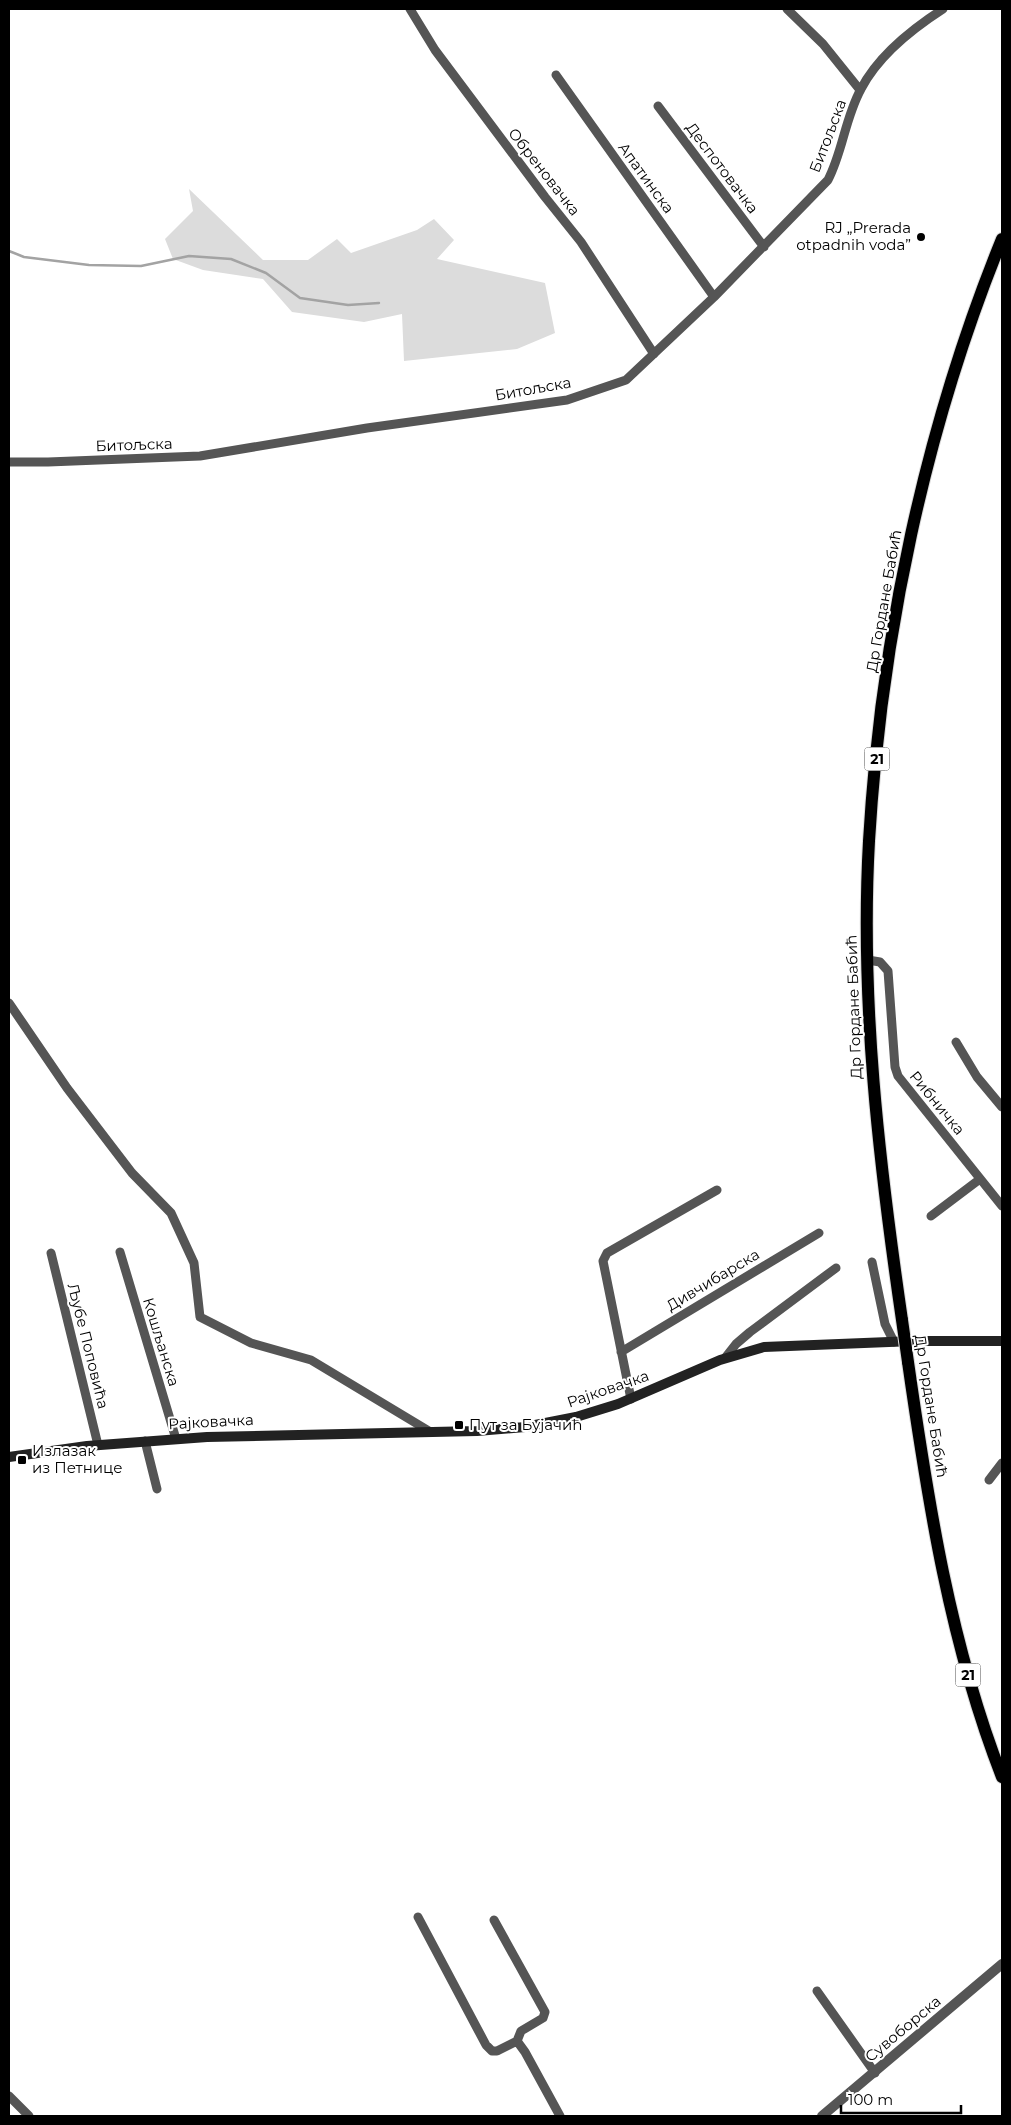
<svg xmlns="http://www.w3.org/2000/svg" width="1011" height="2125" font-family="Montserrat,sans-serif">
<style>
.green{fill:#dcdcdc}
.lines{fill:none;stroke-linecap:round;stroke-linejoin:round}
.stream{stroke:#a3a3a3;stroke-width:2.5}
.primary-casing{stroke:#dbdbdb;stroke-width:14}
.minor{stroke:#555;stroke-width:9}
.tertiary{stroke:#555;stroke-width:10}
.secondary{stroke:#222;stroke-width:10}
.primary{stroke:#000;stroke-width:12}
.primary-bridge-casing{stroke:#dbdbdb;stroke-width:14;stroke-linecap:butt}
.primary-bridge{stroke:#000;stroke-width:12}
.poi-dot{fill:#000;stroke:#fff;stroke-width:2}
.labels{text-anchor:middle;stroke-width:4;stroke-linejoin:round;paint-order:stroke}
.shield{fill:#fff;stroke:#4c4c4c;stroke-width:1}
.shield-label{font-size:14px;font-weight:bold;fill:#000}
.street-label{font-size:15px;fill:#000;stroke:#fff}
.poi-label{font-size:15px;fill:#000;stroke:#fff;text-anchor:start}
</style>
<rect width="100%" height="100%" fill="#fff"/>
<path class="green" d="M189 189 263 260H308L337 239 351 253 417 230 434 219 454 240 437 259 545 283 555 333 517 349 404 361 402 314 364 322 292 312 263 279 203 270 173 259 165 239 193 211Z"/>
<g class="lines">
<path class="stream" d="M9 251 24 257 89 265 141 266 189 256 231 259 266 273 300 298 348 305 379 303"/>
<g class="primary-casing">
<path id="primary" d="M902 1320C879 1162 860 1001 869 841 881 637 925 428 1002 239
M908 1362C928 1502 950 1644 1002 1777"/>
</g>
<path class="minor" d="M410 9 435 50 545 197 581 242 654 354
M787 9 823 44 860 90
M556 75 714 297
M658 106 764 247
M9 462H48L200 456 367 428 567 400 626 380 714 297 828 180C843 151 845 118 861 89 878 56 912 29 943 9
M868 960 880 962 888 971 895 1067 898 1076 1002 1206
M9 1003 67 1088 132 1173 171 1213 194 1263 200 1317 251 1343 311 1360 429 1431
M956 1042 977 1077 1002 1107
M931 1216 980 1179
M120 1252 176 1439
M51 1253 98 1445
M872 1262 885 1324 894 1342
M621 1352 819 1233
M725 1358 736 1344 750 1332 836 1268
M631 1399 603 1261 607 1253 717 1190
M145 1441 157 1489
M989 1480 1002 1463
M418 1917 486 2045 492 2051H497L517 2041 525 2052 560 2116
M494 1920 545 2012 543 2018 521 2031 517 2041
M817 1991 875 2073
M9 2096 29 2116"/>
<path class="tertiary" d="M822 2116 1002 1964"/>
<path class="secondary" d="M9 1457 87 1446 207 1437 477 1431 525 1427 576 1417 618 1404 720 1360 764 1347 914 1341H1002"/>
<use href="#primary" class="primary"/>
<g class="primary-bridge-casing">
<path id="primary-bridge" d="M902 1320 908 1362"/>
</g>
<use href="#primary-bridge" class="primary-bridge"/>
</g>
<g class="poi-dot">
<circle cx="921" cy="237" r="5"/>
<rect x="454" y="1420" width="10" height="10" rx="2.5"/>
<rect x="17" y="1455" width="10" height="10" rx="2.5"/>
</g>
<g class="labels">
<g class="shield">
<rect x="864.5" y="747.5" width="25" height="23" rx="4"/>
<rect x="955.5" y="1663.5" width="25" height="23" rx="4"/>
</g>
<g class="shield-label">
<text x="877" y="764">21</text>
<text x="968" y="1680">21</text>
</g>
<g class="street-label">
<text transform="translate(828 136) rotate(-69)" y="5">Битољска</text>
<text transform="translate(722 168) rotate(53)" y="5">Деспотовачка</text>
<text transform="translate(544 172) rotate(52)" y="5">Обреновачка</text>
<text transform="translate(646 178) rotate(54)" y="5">Апатинска</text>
<text transform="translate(533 389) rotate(-10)" y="5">Битољска</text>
<text transform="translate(134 445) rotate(-2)" y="5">Битољска</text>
<text transform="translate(884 601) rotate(-80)" y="5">Др Гордане Бабић</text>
<text transform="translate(854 1007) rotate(-92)" y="5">Др Гордане Бабић</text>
<text transform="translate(937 1103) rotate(51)" y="5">Рибничка</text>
<text transform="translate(713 1280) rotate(-31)" y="5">Дивчибарска</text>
<text transform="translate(161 1342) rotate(73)" y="5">Кошљанска</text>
<text transform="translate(88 1346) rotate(76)" y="5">Љубе Поповића</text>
<text transform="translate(608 1389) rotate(-19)" y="5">Рајковачка</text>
<text transform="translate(931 1406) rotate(81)" y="5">Др Гордане Бабић</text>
<text transform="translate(211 1422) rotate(-3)" y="5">Рајковачка</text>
<text transform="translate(903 2029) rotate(-40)" y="5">Сувоборска</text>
</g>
<g class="poi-label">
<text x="911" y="233" text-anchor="end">RJ „Prerada<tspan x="911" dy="17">otpadnih voda”</tspan></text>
<text x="469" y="1430">Пут за Бујачић</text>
<text x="32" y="1456">Излазак<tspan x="32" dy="17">из Петнице</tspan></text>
</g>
</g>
<rect width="1011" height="2125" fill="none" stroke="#000000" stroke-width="20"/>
<path d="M841 2105v8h120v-8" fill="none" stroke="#000000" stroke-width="2.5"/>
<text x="848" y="2105" font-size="15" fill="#000000" stroke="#ffffff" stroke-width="4" paint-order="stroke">100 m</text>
</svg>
